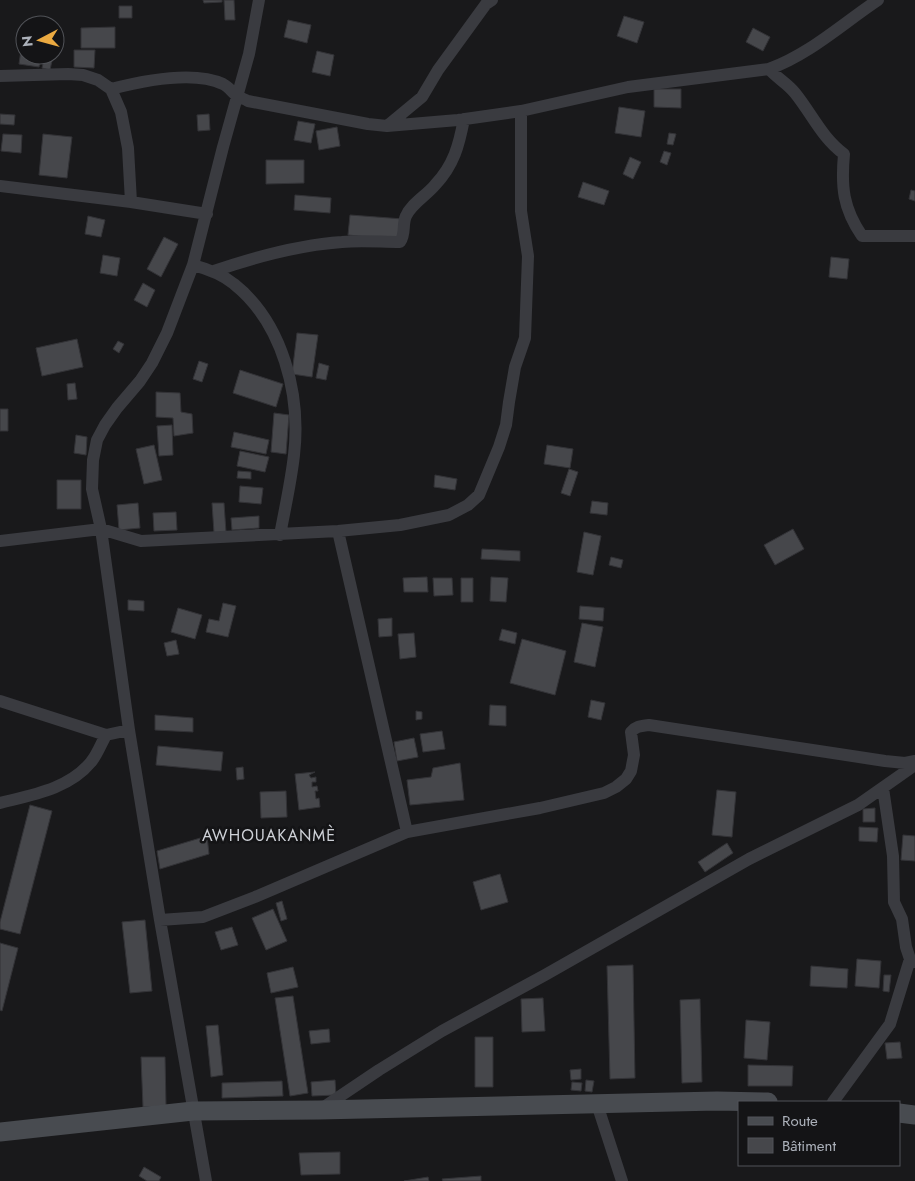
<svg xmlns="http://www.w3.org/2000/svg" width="915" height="1181" font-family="Jost,sans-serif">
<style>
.building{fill:#46474b;stroke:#333337}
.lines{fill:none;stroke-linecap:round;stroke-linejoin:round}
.minor{stroke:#3a3b40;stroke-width:12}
.secondary{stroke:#484b50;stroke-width:19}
.labels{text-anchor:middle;stroke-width:5;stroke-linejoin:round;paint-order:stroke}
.quarter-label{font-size:16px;letter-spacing:1px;fill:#cdd0d6;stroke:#141416}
</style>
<rect width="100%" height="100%" fill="#19191b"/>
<path class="building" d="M203 0H222V2L204 3Z
M224 0H234L235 20H225Z
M119 6H132V18H119Z
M624 16 644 22 637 43 617 36Z
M288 20 311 25 307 43 284 37Z
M115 27V48H81V28Z
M753 28 770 37 763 51 746 42Z
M23 36H25V55H41L39 67 19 64Z
M74 50H95L94 68 74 67Z
M317 51 334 55 330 76 312 72Z
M45 55 53 56 50 70 42 68Z
M654 89H681V108L654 107Z
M619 107 645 111 641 137 615 133Z
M0 114 15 115 14 125 0 124Z
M209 114 210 130 198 131 197 115Z
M298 121 315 124 311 143 294 140Z
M337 127 340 146 319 150 316 131Z
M669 133 676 134 673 145 667 144Z
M3 134 22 135 21 153 1 151Z
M43 134 72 137 67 178 39 175Z
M664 151 671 153 667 165 660 162Z
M630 157 641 162 633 179 623 174Z
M266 160H304V183L266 184Z
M583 182 609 191 604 205 578 197Z
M911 190 915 191V201L909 199Z
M295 195 331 198 330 213 294 210Z
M350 215 403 219 401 240 348 235Z
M88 216 105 220 101 237 85 234Z
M164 237 178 244 161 277 147 269Z
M103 255 120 258 117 276 100 273Z
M831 257 849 259 847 279 829 277Z
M143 283 155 290 147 307 134 300Z
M297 333 318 335 312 377 292 374Z
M77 339 83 367 42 376 36 348Z
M118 341 124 344 119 353 113 349Z
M199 361 208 364 202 382 193 379Z
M319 363 329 366 326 380 316 378Z
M240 370 283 384 276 407 233 393Z
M75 383 77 399 68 400 67 384Z
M156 392 180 393 181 412 192 414 193 433 174 436 173 418 156 417Z
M0 409H8V431H0Z
M274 413 289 415 286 454 271 452Z
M172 425 173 455 159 456 157 426Z
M234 432 269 440 266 454 231 447Z
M76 435 87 437 86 455 74 453Z
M154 445 162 480 144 484 136 449Z
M547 445 573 449 570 468 544 464Z
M240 451 269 457 265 472 237 466Z
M569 469 578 472 570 496 561 493Z
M238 471 251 472V479L237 478Z
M435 475 457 479 455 490 434 487Z
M57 480H81V509H57Z
M240 486 263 488 261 504 239 502Z
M592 501 608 503 607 515 590 513Z
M138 503 140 528 119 530 117 505Z
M212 503H224L226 532 214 533Z
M176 512 177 530 154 531 153 513Z
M259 516V528L232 530 231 518Z
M793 529 804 549 775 565 764 545Z
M584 532 601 536 593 575 577 572Z
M482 549 520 551V561L481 559Z
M611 557 623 560 621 568 609 565Z
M427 577 428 592H404L403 578Z
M491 577 508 578 506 602 490 601Z
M433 578H452L453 595 434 596Z
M461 578H473V602H461Z
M128 600 144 601V611L128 610Z
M223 603 236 606 228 637 206 632 209 619 219 621Z
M580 606 604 608 603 621 579 619Z
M178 608 202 615 195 639 171 632Z
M392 618V636L379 637 378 619Z
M582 623 603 627 595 667 574 662Z
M502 629 517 633 515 644 499 640Z
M414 633 416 657 400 659 398 634Z
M522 639 566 651 555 695 510 683Z
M176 640 179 654 167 656 164 643Z
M591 700 605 703 601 720 588 717Z
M490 705 506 706V726L489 725Z
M416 711 422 712V719L416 720Z
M155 715 193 718V732L155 730Z
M442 731 445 749 423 752 420 734Z
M414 738 418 757 397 761 394 742Z
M158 746 223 752 221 771 156 765Z
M460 763 464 800 410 805 407 780 431 777 433 768Z
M243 767 244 779 237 780 236 768Z
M315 772 309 775 311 778 316 777V782H312V787L317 786 318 791H315L316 799 319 798 320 807 299 810 295 774Z
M717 790 736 792 732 837 712 835Z
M286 791 287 817 261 818 260 792Z
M30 805 52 811 20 934 0 929V922Z
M875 808V822H863V809Z
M859 827 878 828 877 842 859 841Z
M903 835 915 836V861L901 860Z
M207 836 209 854 160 869 157 851Z
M727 843 733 853 705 872 698 862Z
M500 874 508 902 481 910 473 882Z
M282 901 287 919 281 921 276 903Z
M273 909 287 941 266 950 252 918Z
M145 920 152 991 130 993 122 922Z
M232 927 238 945 221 950 215 932Z
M0 943 18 948 2 1011 0 1010Z
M857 959 881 961 879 988 855 986Z
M633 965 635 1078 610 1079 607 966Z
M811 966 848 969 847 988 810 986Z
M293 967 298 987 271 993 267 973Z
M884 975H891L889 992 883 991Z
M293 996 308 1093 290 1096 275 998Z
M543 998 545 1031 522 1032 521 999Z
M700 999 702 1082 682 1083 680 1000Z
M746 1020 770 1022 767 1060 744 1058Z
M218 1025 223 1075 211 1077 206 1026Z
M329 1029 330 1042 311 1044 309 1031Z
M475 1037H493V1087H475Z
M900 1042 902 1058 887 1059 885 1043Z
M141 1057H165L166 1106 143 1107Z
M748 1065 793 1066 792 1086H748Z
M581 1069V1079L571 1080 570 1070Z
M335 1080 336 1095 312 1096 311 1082Z
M586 1080 594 1081 592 1092 585 1091Z
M282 1081 283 1096 222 1098V1083Z
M572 1082 582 1083 581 1091 571 1090Z
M340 1152V1174L301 1175 299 1153Z
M144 1167 161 1177 159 1181H147L139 1176Z
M481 1176V1181H443L442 1179Z
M428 1177 429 1181H404Z"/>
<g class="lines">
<path class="minor" d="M769 69C777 78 788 84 795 93 812 114 822 138 844 154 841 187 843 208 862 236H915
M0 76 68 74 83 75 98 80 111 89 121 112 128 148 131 202
M111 89C142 81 193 70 223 84 229 87 232 92 237 96 240 98 245 99 248 101L368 124 387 126 458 120 521 111 628 87 769 69C810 54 842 24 878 0
M387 126 422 97 438 70 486 4 492 0
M0 186 131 202 207 214
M193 265C208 269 222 274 234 284 283 323 301 395 294 455 291 482 285 508 280 535
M214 271C255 257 298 245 342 242 361 240 381 242 400 242 406 234 402 224 406 216 411 204 427 195 435 185 454 165 459 145 464 119
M338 531 407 832
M0 541 101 529 141 541 338 531 400 525 449 515 468 505 479 495 499 447 506 425 509 402 515 367 525 338 528 256 521 211V111
M0 701 106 735 129 730
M883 788 893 856 894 902 902 919 906 947 910 959 915 962
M0 803C32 795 69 789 91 762 97 755 101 744 106 735
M160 920 203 917 255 897 407 832 540 808 604 793 616 787 626 779 631 771 634 755 631 732C636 726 641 726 649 725L885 761 905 763 915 761
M833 1102 890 1024 910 959
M597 1104 622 1181
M321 1109 379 1070 442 1031 545 975 749 859 858 805 915 765
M206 1181 160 920 129 730 101 529 92 489 93 460 97 440 105 425 117 408 140 381 152 363 167 333 193 265 223 147 249 54 259 0"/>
<path class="secondary" d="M899 1113 915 1115
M0 1132 193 1111 319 1110 717 1101 768 1102"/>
</g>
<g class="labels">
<g class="quarter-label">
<text x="269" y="841">AWHOUAKANMÈ</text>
</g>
</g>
<rect x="738" y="1101" width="162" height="65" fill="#141416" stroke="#515358"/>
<rect x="748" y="1117" width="25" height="8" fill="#484b50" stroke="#515358"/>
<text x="782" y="1126" font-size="15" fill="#acb1ba">Route</text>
<rect x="748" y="1138" width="25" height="15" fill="#46474b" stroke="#515358"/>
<text x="782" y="1151" font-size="15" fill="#acb1ba">Bâtiment</text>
<g transform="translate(40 40) rotate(264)"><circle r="24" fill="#141416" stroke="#515358"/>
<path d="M0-4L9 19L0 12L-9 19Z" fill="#ebaa41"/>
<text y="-8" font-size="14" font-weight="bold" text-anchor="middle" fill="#acb1ba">N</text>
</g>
</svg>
